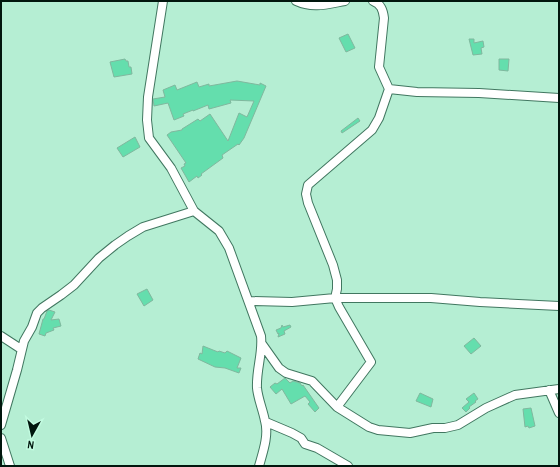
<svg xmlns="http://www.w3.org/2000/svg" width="560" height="467" font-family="'Archivo Narrow',sans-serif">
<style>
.building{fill:#64dead;stroke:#80b89e}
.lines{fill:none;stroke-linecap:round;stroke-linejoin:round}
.minor-casing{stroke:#417760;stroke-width:10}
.minor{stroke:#fff;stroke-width:8}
</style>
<rect width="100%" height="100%" fill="#b5eed3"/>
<path class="building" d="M348 34 355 48 346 52 339 38Z
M469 39H474V43L483 41 484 47 481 48 482 54 473 55Z
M125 59 126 61H128L129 67H131L132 74 114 77 110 62Z
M499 59H509L508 71 499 70Z
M237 81 260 85V83L266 86 244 138 239 145 238 144 222 155 223 158 201 174 202 175 198 178 197 176 189 182 181 168 185 166 184 164 186 163 167 135 171 132 182 130V129L198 119 200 121 210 114 228 141 239 113 247 117 254 101 230 100 231 103 209 109 208 105 193 111V110L183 114 184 116 174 120 168 103 154 106 153 99 165 97 163 90 175 85 177 90 197 82 199 87 209 84V86Z
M358 118 360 121 342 133 341 131Z
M135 137 140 147 123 157 117 148Z
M147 289 153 300 144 306 137 294Z
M49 310 55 312 51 320 59 319 61 326 53 328 54 330 46 333 45 336 39 334 43 319H44L47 311Z
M282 325 283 327 290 325 291 327 284 331 285 334 278 337 279 333 278 334 276 330 281 328Z
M474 338 481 346 471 354 464 346Z
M203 346 218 352 219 351 225 353 227 351 241 358 237 368H241L239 373 225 368 215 367 198 359 200 353 202 354Z
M285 378 290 383 293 381 300 383 302 386 303 385 319 408 315 412 308 404 310 402 305 396 291 404 282 389 276 394 270 387 275 383 277 384Z
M420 393 433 399 431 407 416 401Z
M474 393 478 399 475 401 476 402 469 407 470 408 466 412 462 408 469 402 466 399Z
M531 408 535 426 529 428 528 426 525 427 523 409Z"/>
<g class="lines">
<g class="minor-casing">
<path id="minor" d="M163 1 148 97 147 120 149 138 171 168 194 211 219 231 229 248 261 336C263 353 256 370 257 388 258 399 263 410 265 421 269 435 263 452 259 466
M296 1C313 9 328 4 345 1
M389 89 417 92 479 93 559 98
M249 301 292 302 335 298H431L480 302 559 306
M1 336 21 349
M262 344 279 368 286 373 312 381 337 407 369 427 378 430 410 433 433 428H445L458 425 486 408 515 395 559 389
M549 390 559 413
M337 407 371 362 339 307 335 298 337 289V280L333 265 308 203 306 194 308 185 372 130 379 118 389 89 379 67 384 18C383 10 381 4 373 1
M266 422 292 433 301 438 305 444 317 448 348 466
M1 425 17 370 24 341 32 327 37 313 42 308 61 295 74 285 99 258 115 245 128 236 143 227 194 211
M1 438 10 466"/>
</g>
<use href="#minor" class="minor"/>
</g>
<rect width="560" height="467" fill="none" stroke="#01160d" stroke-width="4"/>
<g transform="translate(32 435) rotate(188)" stroke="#c2fbe0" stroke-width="3" paint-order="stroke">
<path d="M0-3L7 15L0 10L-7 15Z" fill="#01160d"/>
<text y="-6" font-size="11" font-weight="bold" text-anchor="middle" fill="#01160d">N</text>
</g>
</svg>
